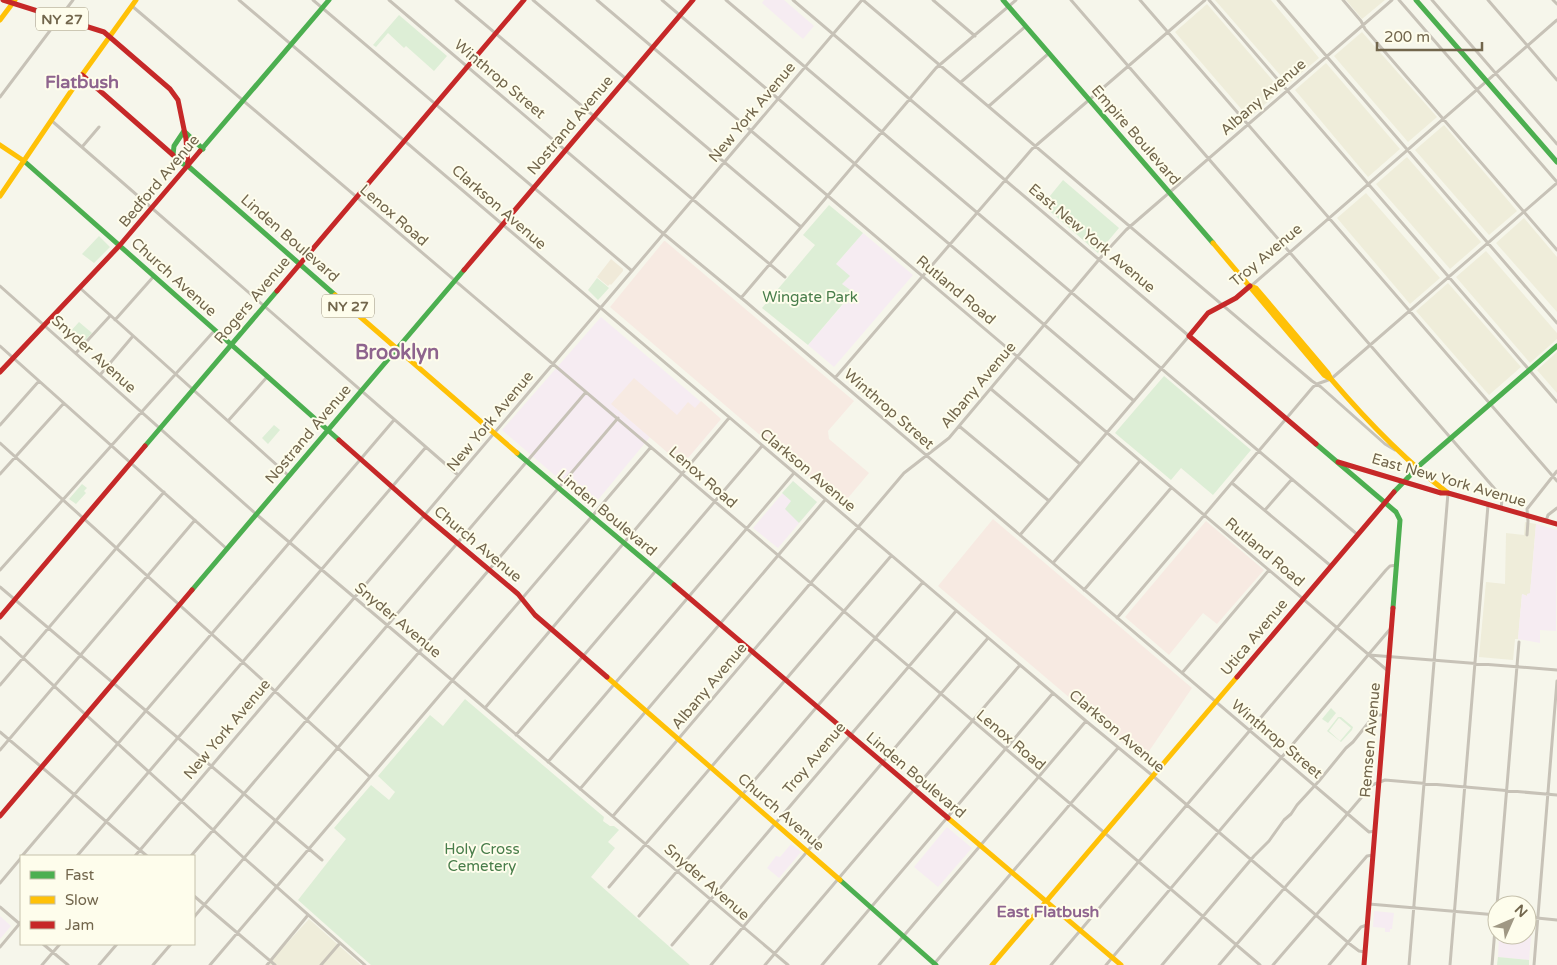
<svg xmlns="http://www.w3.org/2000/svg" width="1557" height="965" font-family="'Varela Round',sans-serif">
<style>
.residential{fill:#efedda}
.commercial{fill:#f0ead9}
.education{fill:#f6ecf2}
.medical{fill:#f7eae2}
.green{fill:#ddeed6;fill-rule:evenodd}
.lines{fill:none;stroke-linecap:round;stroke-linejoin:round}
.street{stroke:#c7c2b7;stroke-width:3}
.fast{stroke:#4caf50;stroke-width:5}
.slow{stroke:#ffc107;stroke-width:5}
.jam{stroke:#c62828;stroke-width:5}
.labels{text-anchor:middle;stroke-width:4;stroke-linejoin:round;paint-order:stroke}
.shield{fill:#fefdec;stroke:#9c937c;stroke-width:1}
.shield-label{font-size:14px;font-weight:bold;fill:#72664c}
.street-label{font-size:15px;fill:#72664c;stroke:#fefdec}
.park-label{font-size:15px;fill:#487d4a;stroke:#fefdec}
.neighbourhood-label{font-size:16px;font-weight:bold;fill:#8e648e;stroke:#fefdec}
.quarter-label{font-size:18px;font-weight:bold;fill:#8e648e;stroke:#fefdec}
.district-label{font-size:20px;font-weight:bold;fill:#8e648e;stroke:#fefdec}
</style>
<rect width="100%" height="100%" fill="#f6f6eb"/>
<path class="residential" d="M1215 0H1271L1319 58 1288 84Z
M1346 0H1385L1362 19Z
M1207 4 1281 90 1249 118 1175 32Z
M1362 32 1437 117 1408 142 1334 56Z
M1326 63 1400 149 1368 177 1295 90Z
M1444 125 1517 211 1489 235 1415 150Z
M1407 157 1481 242 1450 269 1376 184Z
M1366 193 1440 278 1410 304 1337 218Z
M1524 218 1557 257V312L1496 243Z
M1486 251 1557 333V339L1530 363 1456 277Z
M1448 283 1521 367 1489 395 1416 311Z
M1557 352V393L1537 370Z
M1525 522 1536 524 1530 594 1527 596 1522 594 1518 639H1515L1513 660 1479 657 1486 582 1505 584 1506 533 1524 535Z
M309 919 361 965H267Z"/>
<path class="commercial" d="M611 259 623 269V271L611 285 610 284 608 286 597 277Z"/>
<path class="education" d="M764 0H784L814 26 803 39 762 3Z
M863 233 913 275 834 367 808 345 853 293 842 284 849 276 836 264Z
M601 317 721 419 682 465 650 437 592 507 502 430Z
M793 481 817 502 778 548 753 528Z
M1536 524 1557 530 1556 631 1540 630V643L1518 639 1522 594 1527 596V594L1530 593Z
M947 827 972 848 938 887 914 867Z
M791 844 801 852 779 878 767 868 776 856 780 857Z
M1374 911 1394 913 1392 929H1390V932H1385V928L1373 927Z
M0 916 11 926 0 939Z
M1527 924 1532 925 1529 960 1498 957 1499 935H1527Z"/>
<path class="medical" d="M664 241H665L854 401 828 431 829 439 869 473 842 505 610 307Z
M634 378 677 415 688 402 695 408 701 401 721 419 682 465 611 404Z
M993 519 1192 688 1143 760 938 586Z
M1206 521 1264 570 1217 624 1203 613 1169 655 1125 617Z"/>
<path class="green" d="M399 15 447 56 434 71 406 46 404 48 388 33 376 47 373 45Z
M1063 180 1119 228 1098 253 1045 207V202Z
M829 205 863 233 836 264 850 276 842 284 853 292 808 345 762 308 815 245 803 235Z
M99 236 110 247 94 263 82 254Z
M597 278 609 288 598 300 588 290Z
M79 322 92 333 82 344 69 333Z
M1164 376 1251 450 1213 495 1181 468 1171 480 1115 433Z
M274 425 280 430 268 444 262 438Z
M793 481 817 502 799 523 785 509 791 501 782 493Z
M82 484 87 488 84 491 86 493 76 504 69 499Z
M465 699 604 817 603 821 610 826H614L619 830 608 842 615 848 591 877 690 965H371L298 900 346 839 334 828 371 785 389 800 395 792 378 776 430 715 443 726Z
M1331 708 1336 713 1328 723 1322 719Z
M1338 717H1341L1353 727 1352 730 1341 742 1327 731ZM1339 718 1351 728 1340 741 1329 731Z
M1498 957 1529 960V965H1497Z"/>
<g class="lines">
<path class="street" d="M239 0 1086 721 1153 776 1351 945 1359 951 1365 952
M313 0 632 271
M389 0 659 230 745 301 1369 832 1375 831
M456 0 785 277
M533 0 801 227
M597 0 1388 671
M662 0 1134 401
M726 0 1358 535
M793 0 1189 336 1020 535
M863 0 1312 381 1321 387 1385 444 1395 450
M933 0 975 36
M1071 0 1501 496 1502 500 1501 508
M1140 0 1557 481
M1209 0 1557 402
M1278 0 1557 323
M1343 0 1361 21 1365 29 1557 250
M1399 0 1557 182
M1432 0 1557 144
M1488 0 1557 80
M1553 0 1557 4
M132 6 1260 965
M961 82 1026 26
M0 97 73 0
M989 106 1048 54
M52 121 458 475
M82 147 99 127
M0 286 256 514 788 965
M1251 286 1557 20
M80 288 289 476
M741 298 936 68 1016 0
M115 320 154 276
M0 346 227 549
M76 353 110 316
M100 375 133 336
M835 378 1032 149 1205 0
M991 389 1080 464
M228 421 267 377
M0 425 39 381
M959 426 1049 501
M0 443 370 777
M0 474 64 403
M1232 483 1331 566
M1265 510 1292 479
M1546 521 1548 515 1557 508
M1527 535 1528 521 1527 509 1557 471
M1053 563 1140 461
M0 570 215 330
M0 587 322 860
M1084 590 1171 488
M1117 618 1313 387 1317 384 1331 379 1557 183
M0 637 244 858 365 965
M1369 655 1557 670
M1182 673 1269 570
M0 685 164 492
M485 708 729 418
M0 732 147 856
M516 735 762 446
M0 750 195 520
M548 762 794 473
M580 789 825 500
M613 816 904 473 949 438 1102 256 1126 230 1392 0
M22 856 394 420
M77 856 426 447
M135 856 862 0
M191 856 586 392
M0 883 21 858
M609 887 891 556
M194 896 275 965
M1369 904 1497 915
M0 907 21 925
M639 916 923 582
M194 917 618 418
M1527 917 1557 920
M43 944 68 965
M672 945 956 611
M0 947 21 922
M934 964 1118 748
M42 965 60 944
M99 965 117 944
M153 965 171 944
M210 965 651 447
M267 965 308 915
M321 965 340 943
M711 965 988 638
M765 965 1020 665
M822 965 1053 693
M879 965 1086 721
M1051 965 1386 570 1390 566 1397 565
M1106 965 1391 628
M1162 965 1254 856 1269 841 1284 820 1291 814 1297 805 1319 781 1346 748 1353 742 1373 717 1375 715H1384
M1219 965 1372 785 1385 780 1557 795
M1273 965 1367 856 1373 855
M1329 965 1361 927 1367 925
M1409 965 1448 493
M1450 965 1488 505
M1492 965 1519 642
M1534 965 1557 681"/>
<path class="fast" d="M1003 0 1213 243
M1416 0 1557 162
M184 131 174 146 173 155 183 164 188 166 335 295
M185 132 203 149
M200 151 329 0
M24 161 339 440
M1316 444 1396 512 1400 520 1393 608
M145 446 277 291
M517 453 674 585
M1394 492 1421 464 1557 346
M192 590 464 270
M840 880 936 965"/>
<path class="slow" d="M0 20 15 0
M0 145 24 161
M0 196 82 75 136 0
M1213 243 1324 375 1331 379
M1250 286 1256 288 1328 373 1331 379C1367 421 1404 460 1448 493
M335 295 517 453
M607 677 840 880
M948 818 1121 965
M992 965 1237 677"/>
<path class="jam" d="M3 0 104 32 170 89 178 100 186 139 188 166
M82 75 173 155
M464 270 693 0
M1250 286 1236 298 1208 313 1189 336 1316 444
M277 291 524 0
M0 372 120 245 200 151
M339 440 424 515 518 594 535 615 607 677
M1338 462 1441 493H1448L1557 524
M674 585 948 818
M0 617 145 446
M1237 677 1394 492
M0 816 192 590
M1364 965 1393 608"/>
</g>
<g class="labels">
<g class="shield">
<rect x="36" y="7.5" width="52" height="23" rx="4"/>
<rect x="322" y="294.5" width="52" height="23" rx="4"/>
</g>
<g class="shield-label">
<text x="62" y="24">NY 27</text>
<text x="348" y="311">NY 27</text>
</g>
<g class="street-label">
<text transform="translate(500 79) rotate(40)" y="5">Winthrop Street</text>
<text transform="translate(1263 97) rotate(-41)" y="5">Albany Avenue</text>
<text transform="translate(752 112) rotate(-50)" y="5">New York Avenue</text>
<text transform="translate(570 125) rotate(-50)" y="5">Nostrand Avenue</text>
<text transform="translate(1136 135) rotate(49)" y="5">Empire Boulevard</text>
<text transform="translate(159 181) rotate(-50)" y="5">Bedford Avenue</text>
<text transform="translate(499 207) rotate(41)" y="5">Clarkson Avenue</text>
<text transform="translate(394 215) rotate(41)" y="5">Lenox Road</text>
<text transform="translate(290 238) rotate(41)" y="5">Linden Boulevard</text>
<text transform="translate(1092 238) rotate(40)" y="5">East New York Avenue</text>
<text transform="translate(1266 255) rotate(-40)" y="5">Troy Avenue</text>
<text transform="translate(174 277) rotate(42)" y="5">Church Avenue</text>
<text transform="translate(956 290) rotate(40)" y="5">Rutland Road</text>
<text transform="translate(252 300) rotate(-50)" y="5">Rogers Avenue</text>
<text transform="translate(94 354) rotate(42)" y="5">Snyder Avenue</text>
<text transform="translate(978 385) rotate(-50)" y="5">Albany Avenue</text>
<text transform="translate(889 409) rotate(41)" y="5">Winthrop Street</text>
<text transform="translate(490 421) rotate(-50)" y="5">New York Avenue</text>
<text transform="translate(308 434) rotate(-50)" y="5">Nostrand Avenue</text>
<text transform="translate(808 470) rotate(40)" y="5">Clarkson Avenue</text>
<text transform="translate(703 477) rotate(41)" y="5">Lenox Road</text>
<text transform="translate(1449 480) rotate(16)" y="5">East New York Avenue</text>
<text transform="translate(607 513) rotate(40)" y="5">Linden Boulevard</text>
<text transform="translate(478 544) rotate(40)" y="5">Church Avenue</text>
<text transform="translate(1265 552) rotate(40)" y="5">Rutland Road</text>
<text transform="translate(398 620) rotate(40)" y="5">Snyder Avenue</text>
<text transform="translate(1254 637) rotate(-50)" y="5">Utica Avenue</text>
<text transform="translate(709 686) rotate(-50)" y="5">Albany Avenue</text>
<text transform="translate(227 729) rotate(-50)" y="5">New York Avenue</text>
<text transform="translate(1117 731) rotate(40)" y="5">Clarkson Avenue</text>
<text transform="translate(1277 739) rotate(40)" y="5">Winthrop Street</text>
<text transform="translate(1011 740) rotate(40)" y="5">Lenox Road</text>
<text transform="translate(1370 740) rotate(-85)" y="5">Remsen Avenue</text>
<text transform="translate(814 758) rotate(-50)" y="5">Troy Avenue</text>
<text transform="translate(916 775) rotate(40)" y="5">Linden Boulevard</text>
<text transform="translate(781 812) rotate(41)" y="5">Church Avenue</text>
<text transform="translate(707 882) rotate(41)" y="5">Snyder Avenue</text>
</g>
<g class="park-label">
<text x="810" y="302">Wingate Park</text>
<text x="482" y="854">Holy Cross<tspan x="482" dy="17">Cemetery</tspan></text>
</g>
<g class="neighbourhood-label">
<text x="1048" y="917">East Flatbush</text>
</g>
<g class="quarter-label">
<text x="82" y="88">Flatbush</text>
</g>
<g class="district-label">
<text x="397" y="359">Brooklyn</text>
</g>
</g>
<rect x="20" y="855" width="175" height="90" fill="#fefdec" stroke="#c6c1ac"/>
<rect x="30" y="871" width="25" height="8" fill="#4caf50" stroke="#c6c1ac"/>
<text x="65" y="880" font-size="15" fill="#72664c">Fast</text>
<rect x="30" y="896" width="25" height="8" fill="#ffc107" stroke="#c6c1ac"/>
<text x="65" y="905" font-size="15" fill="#72664c">Slow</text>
<rect x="30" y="921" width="25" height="8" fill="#c62828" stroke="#c6c1ac"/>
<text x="65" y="930" font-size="15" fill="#72664c">Jam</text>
<g transform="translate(1512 920) rotate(45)"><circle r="24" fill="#fefdec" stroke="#c6c1ac"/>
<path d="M0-4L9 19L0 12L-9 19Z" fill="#a09884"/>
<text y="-8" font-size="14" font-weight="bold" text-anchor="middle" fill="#72664c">N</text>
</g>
<path d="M1377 42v8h105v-8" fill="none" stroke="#72664c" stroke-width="2.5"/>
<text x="1384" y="42" font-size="15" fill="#72664c" stroke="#fefdec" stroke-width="4" paint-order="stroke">200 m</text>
</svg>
